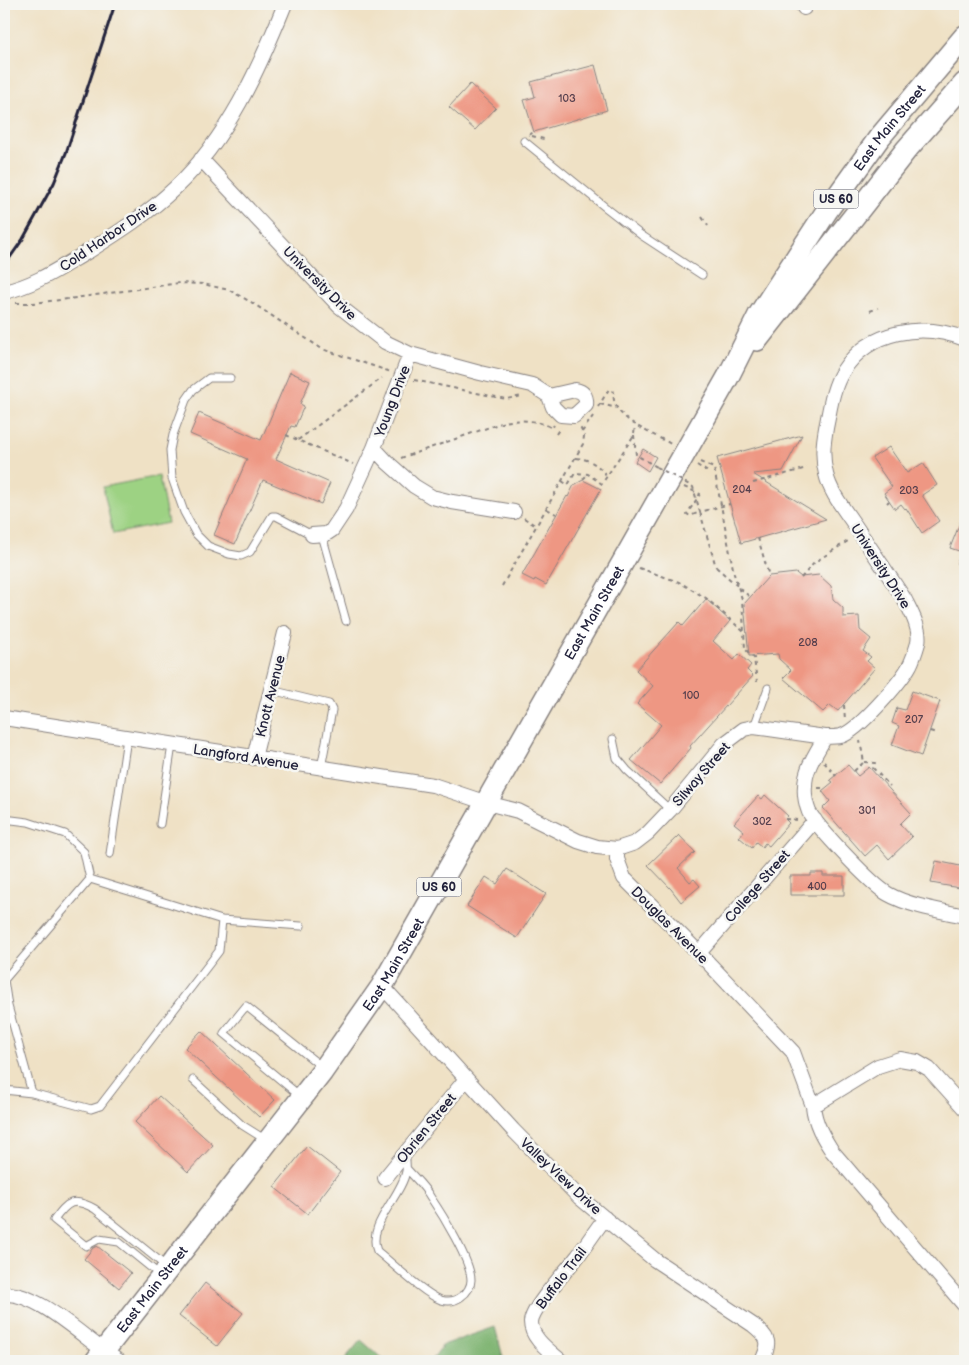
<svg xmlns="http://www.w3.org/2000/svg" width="969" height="1365" font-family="'Balsamiq Sans',sans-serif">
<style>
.green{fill:#9dd283;stroke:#607a5f}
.forest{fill:#7eb471;stroke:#506b56}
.building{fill:#ee9783}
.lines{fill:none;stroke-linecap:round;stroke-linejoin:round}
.lane-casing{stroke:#888280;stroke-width:9}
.street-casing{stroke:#888280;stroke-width:16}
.primary-casing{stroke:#888280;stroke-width:24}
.path{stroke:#888280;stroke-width:2;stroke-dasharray:4 4;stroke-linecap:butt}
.lane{stroke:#fff;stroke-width:7}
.street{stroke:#fff;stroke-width:14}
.primary{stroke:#fff;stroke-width:21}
.rail{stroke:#22223b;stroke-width:3}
.path-bridge{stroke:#888280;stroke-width:2;stroke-dasharray:4 4;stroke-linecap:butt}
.labels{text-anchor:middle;stroke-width:5;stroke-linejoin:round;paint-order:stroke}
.number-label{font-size:11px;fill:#553f4d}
.shield{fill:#f6f6f2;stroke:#626272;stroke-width:1}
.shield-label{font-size:12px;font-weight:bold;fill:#22223b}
.street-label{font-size:14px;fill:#22223b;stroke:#f6f6f2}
</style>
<rect width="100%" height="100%" fill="#f6f6f2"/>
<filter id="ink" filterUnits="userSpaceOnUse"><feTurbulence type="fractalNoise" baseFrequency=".02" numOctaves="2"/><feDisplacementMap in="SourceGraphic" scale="10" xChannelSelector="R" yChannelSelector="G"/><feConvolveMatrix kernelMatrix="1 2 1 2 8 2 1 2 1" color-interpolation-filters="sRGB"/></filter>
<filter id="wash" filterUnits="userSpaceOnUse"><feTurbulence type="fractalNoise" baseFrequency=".0096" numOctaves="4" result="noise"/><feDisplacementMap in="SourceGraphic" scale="20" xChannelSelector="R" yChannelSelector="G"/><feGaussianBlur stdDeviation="1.12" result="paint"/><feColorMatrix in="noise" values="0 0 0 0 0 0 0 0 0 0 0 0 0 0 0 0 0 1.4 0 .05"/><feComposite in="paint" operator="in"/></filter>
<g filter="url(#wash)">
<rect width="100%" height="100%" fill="#efe1c5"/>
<path class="green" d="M159 476 168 523 113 534 103 487Z"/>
<path class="forest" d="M495 1327 504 1361H431L443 1345Z
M361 1340 385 1361H343Z"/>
<g id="blocks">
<path class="building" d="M595 65 607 110 534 132 524 100 535 97 531 82Z
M470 84 496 108 475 130 449 107Z
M290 372 310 381 300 404 304 406 295 427 291 426 276 459 330 483 321 504 263 480 235 544 214 535 247 459 190 434 199 413 261 440Z
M802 435 783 471 753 474 826 519 741 543 717 458Z
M889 447 907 473 923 463 937 485 922 495 939 521 922 533 906 508 905 509 901 504 895 509 884 493 892 487 872 458Z
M643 449 656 457 648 471 635 462Z
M583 480 601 489 546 585 535 579 534 581 522 575 567 496 568 497 574 485Z
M965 510V553L950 548Z
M796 573 801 577 819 575 831 586 833 599 843 608V617L859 616 860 630 871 639 863 651 871 657 867 661 875 668 838 711 830 705 823 712 783 678 791 670 779 659 778 654 749 656 744 604 769 576Z
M706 599 730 621 713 641 734 660 739 654 751 665 747 670 753 676 690 746 691 748 660 784 631 760 661 725 637 704 653 686 636 670 679 622 683 626Z
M912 691 940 701 921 756 892 745 899 726 892 723 897 708 905 710Z
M848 765 858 776 869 767 911 813 900 824 912 837 889 859 877 845 865 856 823 808 830 801 822 791 833 782 830 780Z
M765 795 788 816 785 819 789 823 769 846 765 843 762 847 756 842 752 848 739 837 744 831 734 823 758 796 762 799Z
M679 835 695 852 678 868 690 882 694 879 700 886 681 902 671 889 648 865Z
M936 861 965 867V889L931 883Z
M507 869 546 894 517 938 467 906 486 877 497 884Z
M811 873H823V876H844V895H790V876H811Z
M201 1031 275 1100 259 1117 185 1048Z
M159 1096 213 1145 188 1172 135 1122Z
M307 1146 340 1172 308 1214 274 1187Z
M97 1246 131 1273 119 1288 84 1259 93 1248Z
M205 1283 243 1313 217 1346 179 1316Z"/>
</g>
</g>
<g filter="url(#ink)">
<use href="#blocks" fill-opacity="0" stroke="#888280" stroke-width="1"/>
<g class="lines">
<g class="lane-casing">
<path id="lane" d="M524 141 605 207 641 235 702 275
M230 378H209L193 390 186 400 173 435 170 450 172 478 184 512 196 534 208 546 229 554 241 556 250 552 272 516H276L312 535
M322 535 346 621
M271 690 329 704 332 710 321 768
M754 727 768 688
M613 739 617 758 627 770 670 810
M4 819 28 822 65 834 84 852 90 879
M160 824 172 745
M110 854 127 738
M193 1080 242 1125 266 1140
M4 1090 32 1093 91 1109 100 1106 219 951 222 920
M32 1093 8 1006 4 980 90 879 222 920 301 926
M300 1096 224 1033 246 1006 322 1067
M405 1155C406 1160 407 1165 406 1171 402 1196 366 1225 377 1251 392 1263 424 1294 441 1300 448 1302 456 1301 462 1296 467 1293 471 1286 471 1280 471 1261 442 1214 431 1198 425 1187 415 1178 407 1169
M160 1275 119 1242 99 1239 86 1246 54 1220C68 1201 73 1197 95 1209L167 1267"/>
</g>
<g class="street-casing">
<path id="street" d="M804 8 805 4
M201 159 339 306 385 342 410 354 480 373 532 385 549 396
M4 292C36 285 61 267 89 251 119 232 149 213 175 188 228 138 258 71 285 4
M965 339C922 322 869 330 843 371 834 385 831 402 828 418 824 437 821 455 826 474 830 492 844 509 854 524 871 549 888 574 905 600 911 612 921 629 918 643 916 650 913 659 910 665 901 682 858 731 841 736 836 737 830 737 825 737 817 752 805 768 805 786 804 795 806 804 809 812 818 828 872 885 888 894 909 906 942 911 965 916
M575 390C583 391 587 396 586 405L574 416 561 415 553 407 549 396Z
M374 448 387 462 414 486 432 497 452 502 514 512
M312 535 326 534 332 530 346 509 374 448 410 354
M4 718 433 785 487 803 518 811 578 841 597 847 617 849V859L624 878 699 953 793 1052 813 1106
M254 758 285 633
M617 849 635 843 648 833 670 810 724 744 744 729 754 727 825 737
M699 953 815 820
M382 986 513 1130 579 1197 655 1260 753 1325C769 1338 771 1342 762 1361
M965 1109 929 1069 917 1062 900 1059 878 1066 813 1106C815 1124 823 1137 832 1151L965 1306
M385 1178 466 1079
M4 1294C39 1291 88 1343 119 1361
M561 1361C550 1351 531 1339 531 1322 532 1307 568 1269 578 1256 587 1243 596 1230 605 1218"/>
</g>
<g class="primary-casing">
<g id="primary">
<path d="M757 340 906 150 965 83"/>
<path id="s1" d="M96 1361 322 1072 382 986 728 377 759 315 826 212 879 138 965 36"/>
</g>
</g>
<path class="path" d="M529 135 534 132
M532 136 544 139
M702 217 708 226
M16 303H33L68 299 179 283 203 284 229 290 251 302 322 349 391 372
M870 311 878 308
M414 380 506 399 522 396
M600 404 617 408
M598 407 609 389 614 392C609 418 652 433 671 444
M582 432 593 416
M556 434 560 428
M286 435 353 464
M634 435 636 455 657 467
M298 440 382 378
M401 458 504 422C520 419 538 420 552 428L554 425
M576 458C590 459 598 465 607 476L634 435 635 424
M700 462 709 466
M697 465 706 471 709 466 714 468 734 574 742 599 745 649 754 658 757 682
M583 479 588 474
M562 481 568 485 575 473 588 474 602 484 607 476
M753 483 807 468
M684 487 700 494 687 514 690 516 700 512 716 567
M887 503 889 501
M547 509 556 514
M524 518 536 526
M758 538 769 576
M957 564 962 552
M639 568 679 582 706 598 744 632
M801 578 815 562 851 539
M502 586 583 444 584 436 580 427
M844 705 845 720
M930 731 936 733
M824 762 836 776
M864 762 875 763 873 768 890 786
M854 771 864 762 860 741
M818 788H826
M785 819 798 820"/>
<use href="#lane" class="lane"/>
<use href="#street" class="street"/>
<use href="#primary" class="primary"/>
<path class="rail" d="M4 266 23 239 54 183 66 153 115 4"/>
<path class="path-bridge" d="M657 467 693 487 700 512 730 504
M716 567 750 597"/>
</g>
</g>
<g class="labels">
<g class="number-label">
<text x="567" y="102">103</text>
<text x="742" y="493">204</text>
<text x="909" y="494">203</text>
<text x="808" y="646">208</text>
<text x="691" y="699">100</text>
<text x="914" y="723">207</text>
<text x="867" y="814">301</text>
<text x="762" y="825">302</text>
<text x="817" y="890">400</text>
</g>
<g class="shield">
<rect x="813.5" y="189.5" width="45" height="19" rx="4"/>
<rect x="416.5" y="877.5" width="45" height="19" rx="4"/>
</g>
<g class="shield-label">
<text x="836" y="203">US 60</text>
<text x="439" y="891">US 60</text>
</g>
<g class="street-label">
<text dy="5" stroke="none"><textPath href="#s1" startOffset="1470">East Main Street</textPath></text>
<text transform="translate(108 236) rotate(-34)" y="5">Cold Harbor Drive</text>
<text transform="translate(320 283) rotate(45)" y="5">University Drive</text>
<text transform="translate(392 401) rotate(-69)" y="5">Young Drive</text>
<text transform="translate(881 566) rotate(57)" y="5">University Drive</text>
<text dy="5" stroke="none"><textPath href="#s1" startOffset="901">East Main Street</textPath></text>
<text transform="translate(270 696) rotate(-76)" y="5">Knott Avenue</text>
<text transform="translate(246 757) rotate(9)" y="5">Langford Avenue</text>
<text transform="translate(701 774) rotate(-49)" y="5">Silway Street</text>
<text transform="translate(757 886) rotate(-49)" y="5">College Street</text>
<text transform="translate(670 925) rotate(45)" y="5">Douglas Avenue</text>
<text dy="5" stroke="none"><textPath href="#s1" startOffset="496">East Main Street</textPath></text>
<text transform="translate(426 1128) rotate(-51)" y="5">Obrien Street</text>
<text transform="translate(561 1176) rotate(43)" y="5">Valley View Drive</text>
<text transform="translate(561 1278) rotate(-53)" y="5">Buffalo Trail</text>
<text dy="5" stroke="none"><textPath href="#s1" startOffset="91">East Main Street</textPath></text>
</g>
</g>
<rect width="969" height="1365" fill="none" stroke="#f6f6f2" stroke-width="20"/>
</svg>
